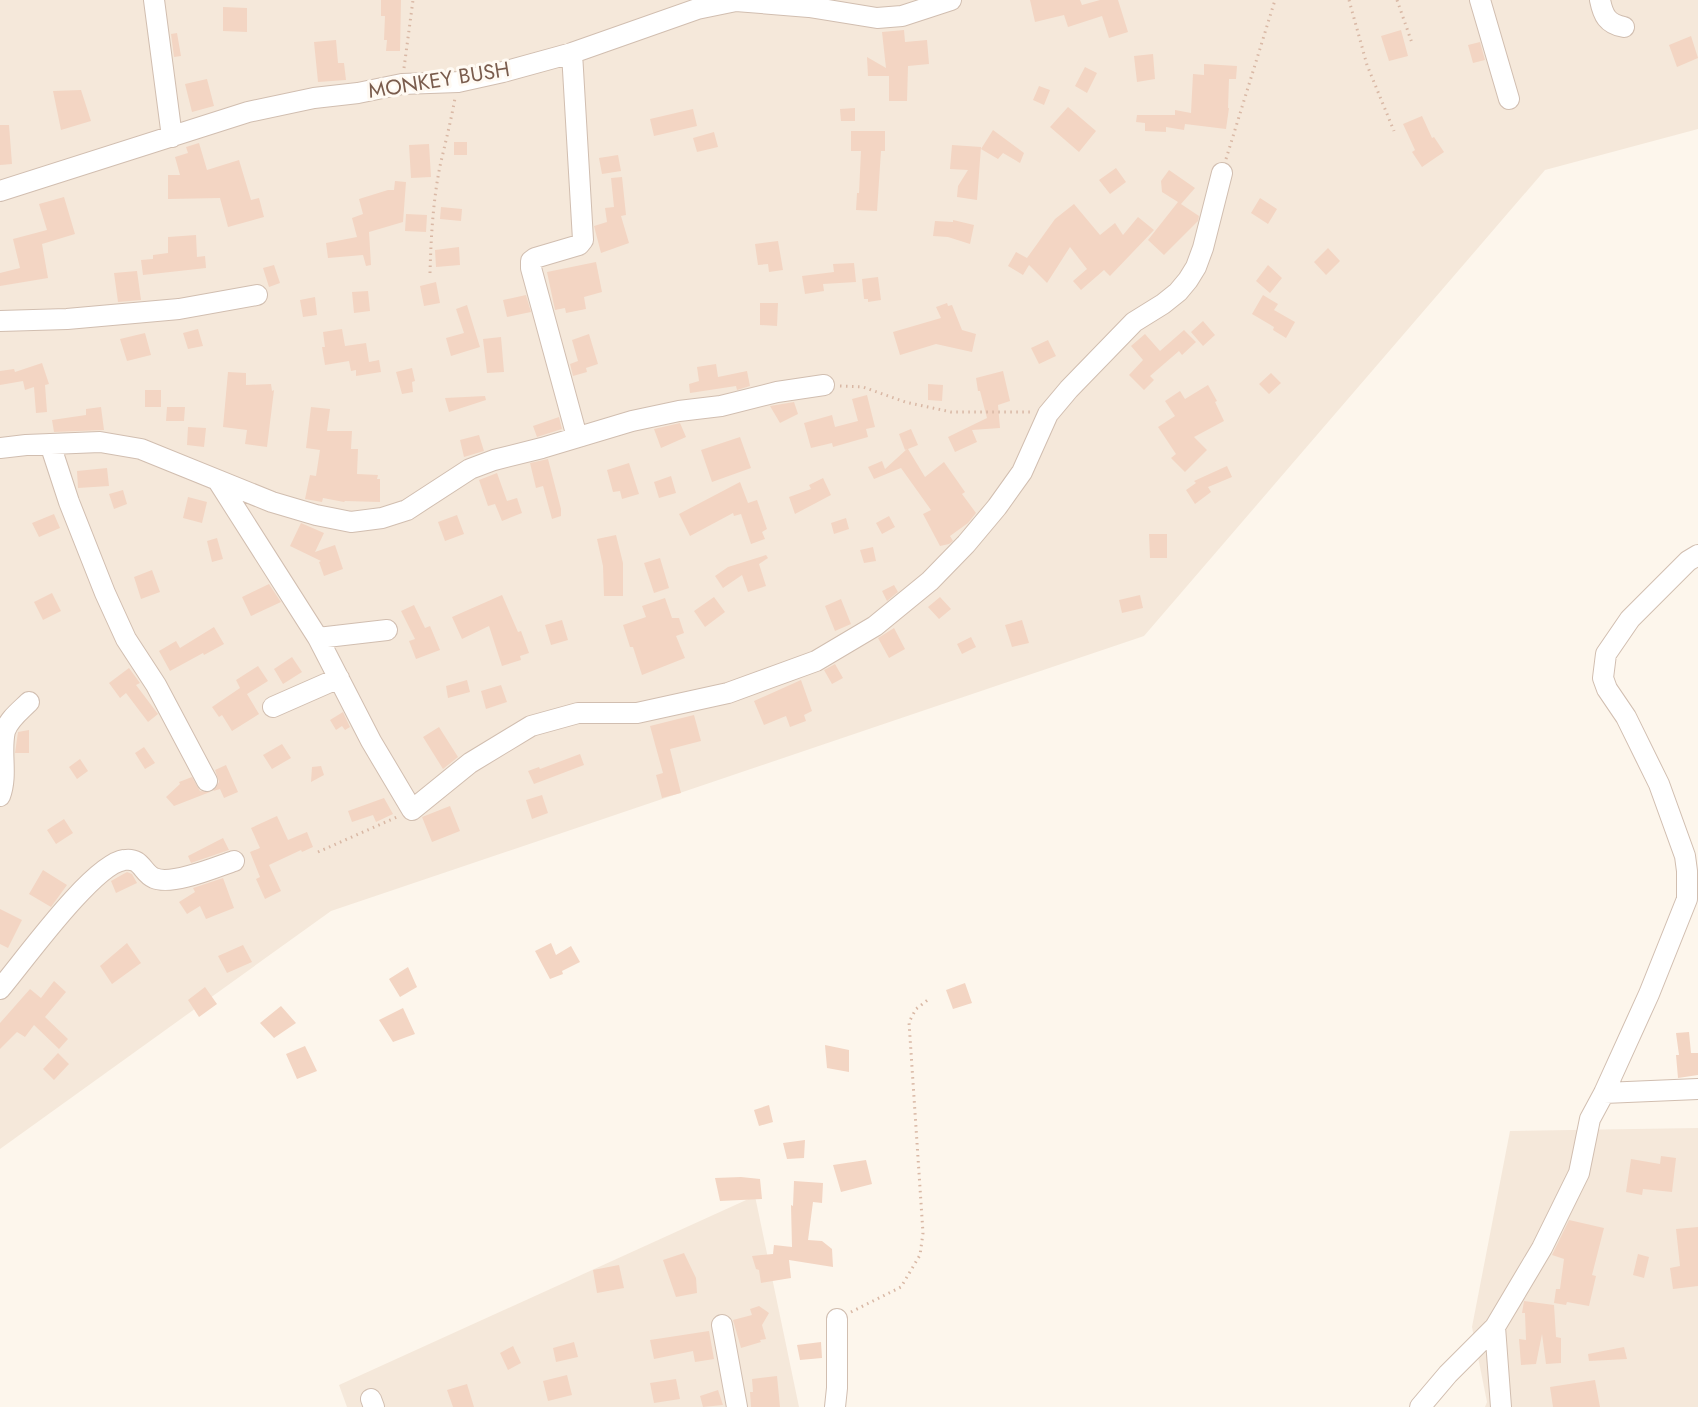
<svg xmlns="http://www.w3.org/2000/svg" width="1698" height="1407" font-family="Jost,sans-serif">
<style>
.residential{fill:#f5e8da}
.building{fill:#f3d5c3}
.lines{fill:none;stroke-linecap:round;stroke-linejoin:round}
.minor-casing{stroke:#d1beb0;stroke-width:22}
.path{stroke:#d9b8a5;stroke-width:3;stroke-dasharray:1.5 4.5;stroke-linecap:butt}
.minor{stroke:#fff;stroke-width:20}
.labels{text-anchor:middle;stroke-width:6;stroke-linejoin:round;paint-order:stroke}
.street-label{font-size:21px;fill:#7a5c4d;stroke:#fffaf3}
</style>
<rect width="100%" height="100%" fill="#fdf6ec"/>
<path class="residential" d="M0 0H1698V129L1545 170 1144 636 331 911 0 1149Z
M1698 1128V1407H1485L1487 1402 1472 1327 1510 1131Z
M755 1196 799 1407H347L339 1385Z"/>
<path class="building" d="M381 0H401L400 51H386L387 40H384L385 16H381Z
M1030 0H1080L1082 5 1100 0H1118L1128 32 1109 38 1102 16 1068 27 1064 15 1035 22Z
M223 7 247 8V32L223 31Z
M904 30 905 42 927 40 929 64 908 66 907 101H889V76H868L867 57 886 68 882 32Z
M1401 30 1408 56 1389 61 1381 36Z
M177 33 181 56 174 57 171 34Z
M1691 36 1698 58 1677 67 1669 45Z
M336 40 338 63H344L346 80 318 82 314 42Z
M1480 42 1485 60 1473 63 1468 45Z
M1153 54 1155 79 1137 82 1134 56Z
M1204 64 1237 66 1236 79H1229L1228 108H1229L1226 129 1185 124 1184 130 1166 127V132L1145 131V123L1136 122 1137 115H1175V110L1191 113 1193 74 1204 75Z
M1085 67 1097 73 1087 93 1075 86Z
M207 79 214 106 192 112 185 84Z
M1039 86 1050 90 1044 105 1033 100Z
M81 90 91 121 61 130 53 91Z
M1068 107 1096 131 1079 152 1050 127Z
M855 108V121H841L840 109Z
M693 109 697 126 654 136 650 119Z
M1422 116 1432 138 1434 137 1444 152 1422 167 1412 152 1415 150 1403 124Z
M0 125H9L12 164 0 165Z
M993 130 1024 153 1020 163 1003 153 998 159 981 149Z
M851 131H885V151H881L877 211 856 210 857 193H859L861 151H851Z
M714 132 718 147 697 152 693 138Z
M454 142H467V155H454Z
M199 143 207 170 239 160 251 200 259 198 264 217 228 227 220 198 168 199V175H180L175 157 188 153 186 147Z
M429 144 431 177 411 178 409 145Z
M952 145 981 147 977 200 957 197 958 186 968 170 950 169Z
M618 155 621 171 602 174 599 158Z
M1116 168 1126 182 1110 194 1099 180Z
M1169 170 1195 188 1181 204 1199 216 1198 221 1164 255 1148 240 1178 202 1162 192 1161 181Z
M622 177 626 215 621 216 629 243 601 253 594 226 607 222 605 208 614 207 611 178Z
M395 181 406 182 403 222 369 232 371 265 366 266 363 255 328 258 326 243 357 237 352 218 363 214 359 199 388 190H394Z
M64 197 75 234 42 244 48 278 0 286V273L20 268 13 239 47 230 39 204Z
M1260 198 1277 209 1268 224 1251 213Z
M1074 204 1100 235 1115 223 1123 235 1138 217 1154 230 1110 276 1104 270 1081 290 1073 281 1087 269 1070 247 1047 283 1029 265 1023 275 1008 266 1016 252 1027 258 1055 219Z
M441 207 462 209 461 221 440 219Z
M406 214 427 215 426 232 405 231Z
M953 220 974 225 970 244 948 237 933 236 935 221 953 222Z
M196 235 197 257 205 256 206 268 143 275 141 260 153 259V255L168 253V237Z
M778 241 783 270 769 272 768 264 758 265 755 244Z
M459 247 460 265 436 267 435 250Z
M1328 248 1340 261 1326 275 1314 262Z
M596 262 602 292 584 297 586 309 566 313 565 308 555 310 547 272Z
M854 263 856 282 823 284 824 291 805 294 802 276 834 272 833 264Z
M274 265 280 283 269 287 263 268Z
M1268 265 1282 278 1270 293 1256 281Z
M137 271 141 300 118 302 114 273Z
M878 277 881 300 868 302V299H864L862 279Z
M436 282 440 303 424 306 420 286Z
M368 291 370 311 354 313 352 292Z
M526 295 531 312 507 317 503 300Z
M1263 295 1278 304 1274 310 1295 322 1286 338 1273 330 1274 327 1252 314Z
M315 297 317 315 303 317 300 300Z
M760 303H778L777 326 760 325Z
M947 303 948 306 952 305 962 330 976 334 972 352 936 344 900 355 893 332 941 318 936 307Z
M467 305 480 347 451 356 446 338 464 333 456 309Z
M1203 321 1215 335 1203 346 1191 332Z
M198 329 203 346 188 349 183 333Z
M342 329 345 346 366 343 369 362 379 360 381 372 356 376V370L351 371 349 361 325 365 322 347H325L323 332Z
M1184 330 1196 342 1182 355 1179 351 1150 376 1154 380 1144 390 1129 375 1143 360 1131 346 1145 334 1160 351Z
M145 333 151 355 127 361 120 339Z
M589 334 598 364 586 368 587 372 573 376 570 364 578 361 572 340Z
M501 337 504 372 487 373 483 339Z
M1048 340 1056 356 1039 364 1031 348Z
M42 363 49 384 45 385 47 412 36 413 34 387 25 390 23 381 0 385V371L14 369 15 372Z
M716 364 718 377 747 371 750 386 737 390 736 386 690 393 689 384 699 381 697 367Z
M412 368 415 381 412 382 413 392 402 394 396 372Z
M1003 371 1010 401 998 405 1000 428 972 430 977 442 955 452 948 437 987 418 980 391H978L976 378Z
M228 372 246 373V385L271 384 272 391 274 390 267 447 245 444 247 430 223 427Z
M1271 373 1281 383 1269 394 1259 384Z
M928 384 943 385 942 401 928 400Z
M1208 385 1217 401 1215 402 1224 421 1194 437 1207 450 1185 472 1171 458 1176 454 1158 427 1175 416 1165 401 1180 391 1185 399Z
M145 390H161V407H145Z
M867 395 875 427 866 429 868 437 833 447 832 443 811 448 804 423 832 415 835 427 858 421 852 399Z
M485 396 486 400 449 412 445 398Z
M794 402 798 414 780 423 770 406Z
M101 407 104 430 54 432 52 420 86 415V409Z
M167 407H185L184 421H166Z
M311 407 330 409 327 431H352L351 449H358L357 474 378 475 377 479H380V502L345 501 344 502 323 498 322 502 305 499 310 475 316 476 320 450 306 448Z
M559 417 562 429 537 437 533 426Z
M680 423 686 437 661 448 654 429Z
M188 427 206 428 204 447 187 445Z
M911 429 918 445 908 449 925 477 944 462 965 492 962 494 976 513 968 523 950 536 953 541 949 544 940 546 923 514 931 510 901 468 874 479 868 467 882 461 885 469 907 449 905 450 899 434Z
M479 435 484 451 464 457 460 440Z
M740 437 751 468 712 482 701 450Z
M548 459 561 509V516L552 519 543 486 536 488 530 463Z
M629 463 639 494 622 499 620 491 613 492 607 470Z
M1227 466 1232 477 1208 487 1211 492 1195 504 1186 490 1196 483 1194 481Z
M107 468 109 486 78 488 77 471Z
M497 473 507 501 517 498 522 513 502 521 495 504 488 506 479 480Z
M671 476 676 493 659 498 654 482Z
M823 478 831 495 795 514 789 497 811 489 809 485Z
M740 482 748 503 757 500 767 529 762 532 765 539 751 544 741 514 734 516 733 513 690 536 679 514Z
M123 490 127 504 114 509 109 494Z
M188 497 207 502 202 523 183 518Z
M54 514 60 528 39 537 32 523Z
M457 515 464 534 445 541 438 522Z
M889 516 895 527 882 534 876 523Z
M846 518 849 529 834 534 831 523Z
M301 523 324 533 315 552 335 545 343 569 324 576 319 562 321 561 290 546Z
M1149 534H1167V558H1150Z
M616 535 623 563V596H604L603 566 597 539Z
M217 538 223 559 212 562 207 541Z
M873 547 876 561 864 563 860 550Z
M766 555 768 558 759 564 766 586 748 592 742 575 723 588 715 576 728 567Z
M660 558 669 588 654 593 644 563Z
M152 570 160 592 141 599 134 577Z
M269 584 281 602 251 616 242 597Z
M894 585 898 592 887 601 882 591Z
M52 593 61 611 43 620 34 602Z
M502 595 518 632 521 631 529 653 520 656 521 660 502 666 489 626 462 639 452 617Z
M1140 595 1143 608 1122 613 1119 600Z
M714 597 725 612 705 627 694 611Z
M940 597 951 609 939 619 928 607Z
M665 598 672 618H679L684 633 676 636 685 658 642 675 633 647H630L623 625 646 617 642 606Z
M841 599 851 624 835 631 825 606Z
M414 605 425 628 430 626 440 650 416 659 409 641 415 639 401 611Z
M562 620 568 640 551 645 545 625Z
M1022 620 1029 643 1012 647 1005 625Z
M214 627 224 644 204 655 203 653 170 671 159 651 176 641 180 648Z
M894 628 905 649 889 658 878 638Z
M971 637 976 647 962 654 957 644Z
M292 657 302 672 283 684 274 669Z
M835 664 843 678 832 684 824 670Z
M258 666 268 681 247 694 259 714 232 731 222 715 219 717 212 707 240 688 236 680Z
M129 668 140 683 136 685 158 714 148 722 126 693 120 698 109 683Z
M467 680 470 692 448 698 446 686Z
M801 680 812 711 804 715 806 721 790 727 786 716 764 725 754 701Z
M501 685 507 702 486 709 481 691Z
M343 712 350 727 345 730 342 726 336 730 330 720Z
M694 715 701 741 670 749 681 793 662 798 656 775 663 773 650 726Z
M439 727 458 757 443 769 423 737Z
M29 730V753H15L18 732Z
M282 744 291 758 272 769 263 755Z
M144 747 155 763 145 769 135 753Z
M580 754 584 765 534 784 528 771 539 767 540 769Z
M80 759 88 771 77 779 69 767Z
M226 765 238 792 224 798 220 789 213 791 219 782 215 770Z
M321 766 324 775 311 782 312 767Z
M192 777 200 791 210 792 174 806 166 797 180 784 179 782Z
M542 795 548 813 532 819 526 800Z
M384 798 393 814 376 822 373 815 352 822 348 811Z
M450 806 460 831 432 842 422 817Z
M277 816 288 840 307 832 313 847 302 852 301 850 269 865 281 891 265 899 256 879 260 877 250 852 260 848 251 828Z
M64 819 73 833 56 844 47 830Z
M223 838 229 850 191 863 188 856Z
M43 870 67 885 51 907 29 894Z
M127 872 132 874 137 883 116 893 111 881Z
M223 878 234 908 206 919 200 906 187 914 179 902 195 892 193 888Z
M0 909 22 920 8 948 0 944Z
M127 943 141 963 112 984 100 966Z
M551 943 556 955 571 946 580 962 562 971 563 974 550 979 535 951Z
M243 945 252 962 227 973 218 956Z
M408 967 417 987 400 997 389 979Z
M54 981 66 992 45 1017 68 1039 59 1049 34 1025 25 1037 17 1032 0 1049V1023L30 989 41 998Z
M965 983 972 1003 953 1009 946 990Z
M205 987 217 1004 199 1017 188 1000Z
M281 1006 296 1023 274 1038 260 1023Z
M403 1008 415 1034 393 1042 379 1020Z
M1689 1032 1691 1053H1698V1075L1678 1078 1676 1055H1679L1676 1033Z
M825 1045 849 1050V1072L827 1068Z
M305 1046 317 1071 297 1079 286 1054Z
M58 1053 69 1064 54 1080 43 1069Z
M769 1105 773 1122 759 1126 754 1110Z
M805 1140 804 1158 787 1159 783 1143Z
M1661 1156 1676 1158 1672 1192 1643 1189 1642 1195 1626 1192 1631 1159 1660 1164Z
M866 1160 872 1184 841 1192 833 1165Z
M741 1177 760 1179 762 1199 720 1201 715 1178Z
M794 1181 823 1183 822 1203 813 1202 808 1240 822 1241 832 1249 833 1267 789 1260 791 1278 761 1283 759 1270 756 1269 752 1256 773 1254 774 1245 792 1247 791 1205 793 1206Z
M1569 1220 1604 1228 1592 1275 1596 1276 1589 1306 1567 1302 1566 1305 1554 1303 1556 1289H1560L1564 1259 1552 1255Z
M1698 1227V1286L1673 1289 1670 1268 1680 1266 1676 1229Z
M684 1253 696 1278 697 1293 676 1297 663 1260Z
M1638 1254 1649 1257 1644 1278 1633 1275Z
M619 1265 624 1288 597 1293 593 1270Z
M1524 1301 1554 1305 1556 1337 1561 1338V1363L1546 1364 1542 1334 1536 1364 1521 1365 1519 1339 1526 1340 1525 1313H1522Z
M759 1306 769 1313 762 1325 766 1339 760 1340 761 1342 741 1348 733 1320 752 1315 750 1309Z
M709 1331 714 1359 695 1362 693 1351 654 1359 650 1340Z
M574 1342 578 1357 556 1362 553 1348Z
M821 1342 822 1358 800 1360 797 1345Z
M513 1346 521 1363 508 1370 500 1353Z
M1624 1347 1627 1359 1589 1361 1588 1354Z
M567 1375 572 1395 548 1401 543 1381Z
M777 1376 780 1407H751L750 1392H753L752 1379Z
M676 1379 680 1399 654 1403 650 1383Z
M1595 1380 1600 1407H1553L1550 1387Z
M467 1384 474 1407H453L447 1390Z
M718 1390 723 1405 703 1407 700 1396Z"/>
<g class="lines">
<g class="minor-casing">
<path id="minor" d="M154 0 172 137
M1480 0 1509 99
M1600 0C1603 15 1607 24 1624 27
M572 53 583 240 579 245 535 258 531 261V268L577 437
M0 191 248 112 314 98 358 93 402 84 458 82 503 72 572 53 697 9 736 1 809 7 877 18 902 16 951 0
M0 321 67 319 179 309 257 295
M50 444 69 502 105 593 126 639 156 685 207 781
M0 448 26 445 100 442 141 449 272 502 316 515 351 522 382 518 407 510 470 469 494 460 542 448 632 421 679 411 721 406 777 392 824 385
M218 481 318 638 371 741 412 810 470 763 531 726 578 713H637L728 693 816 661 875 626 930 581 966 544 997 507 1022 472 1048 414 1069 389 1134 322 1163 304 1178 292 1188 280 1196 267 1203 248 1222 173
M318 638 387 630
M273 707 339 678
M0 796C8 775 0 752 5 731 9 719 20 711 29 702
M0 989C23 962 93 864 124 860 142 857 142 873 154 878 172 886 216 867 234 861
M1604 1093 1698 1089
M722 1325 737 1407
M371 1399 374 1407
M835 1407 837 1388V1319
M1420 1407 1448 1374 1495 1327
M1501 1407 1495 1327 1542 1248 1579 1173 1590 1119 1604 1093 1649 994 1687 899V871L1685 856 1659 784 1626 717 1607 689 1603 678 1606 654 1630 619 1688 561 1698 555"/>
</g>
<path class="path" d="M1349 0 1367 65 1394 131
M1397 0 1412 43
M404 68 413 0
M1226 159 1275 0
M430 273C431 237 433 201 440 166 445 144 451 121 455 98
M840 386 863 387 905 402 951 412H1031
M318 852 397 817
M851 1312 901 1287 920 1255 923 1233 909 1022 916 1009 929 999"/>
<use href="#minor" class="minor"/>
</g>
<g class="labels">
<g class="street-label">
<text transform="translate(439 80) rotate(-9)" y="7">MONKEY BUSH</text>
</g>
</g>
</svg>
